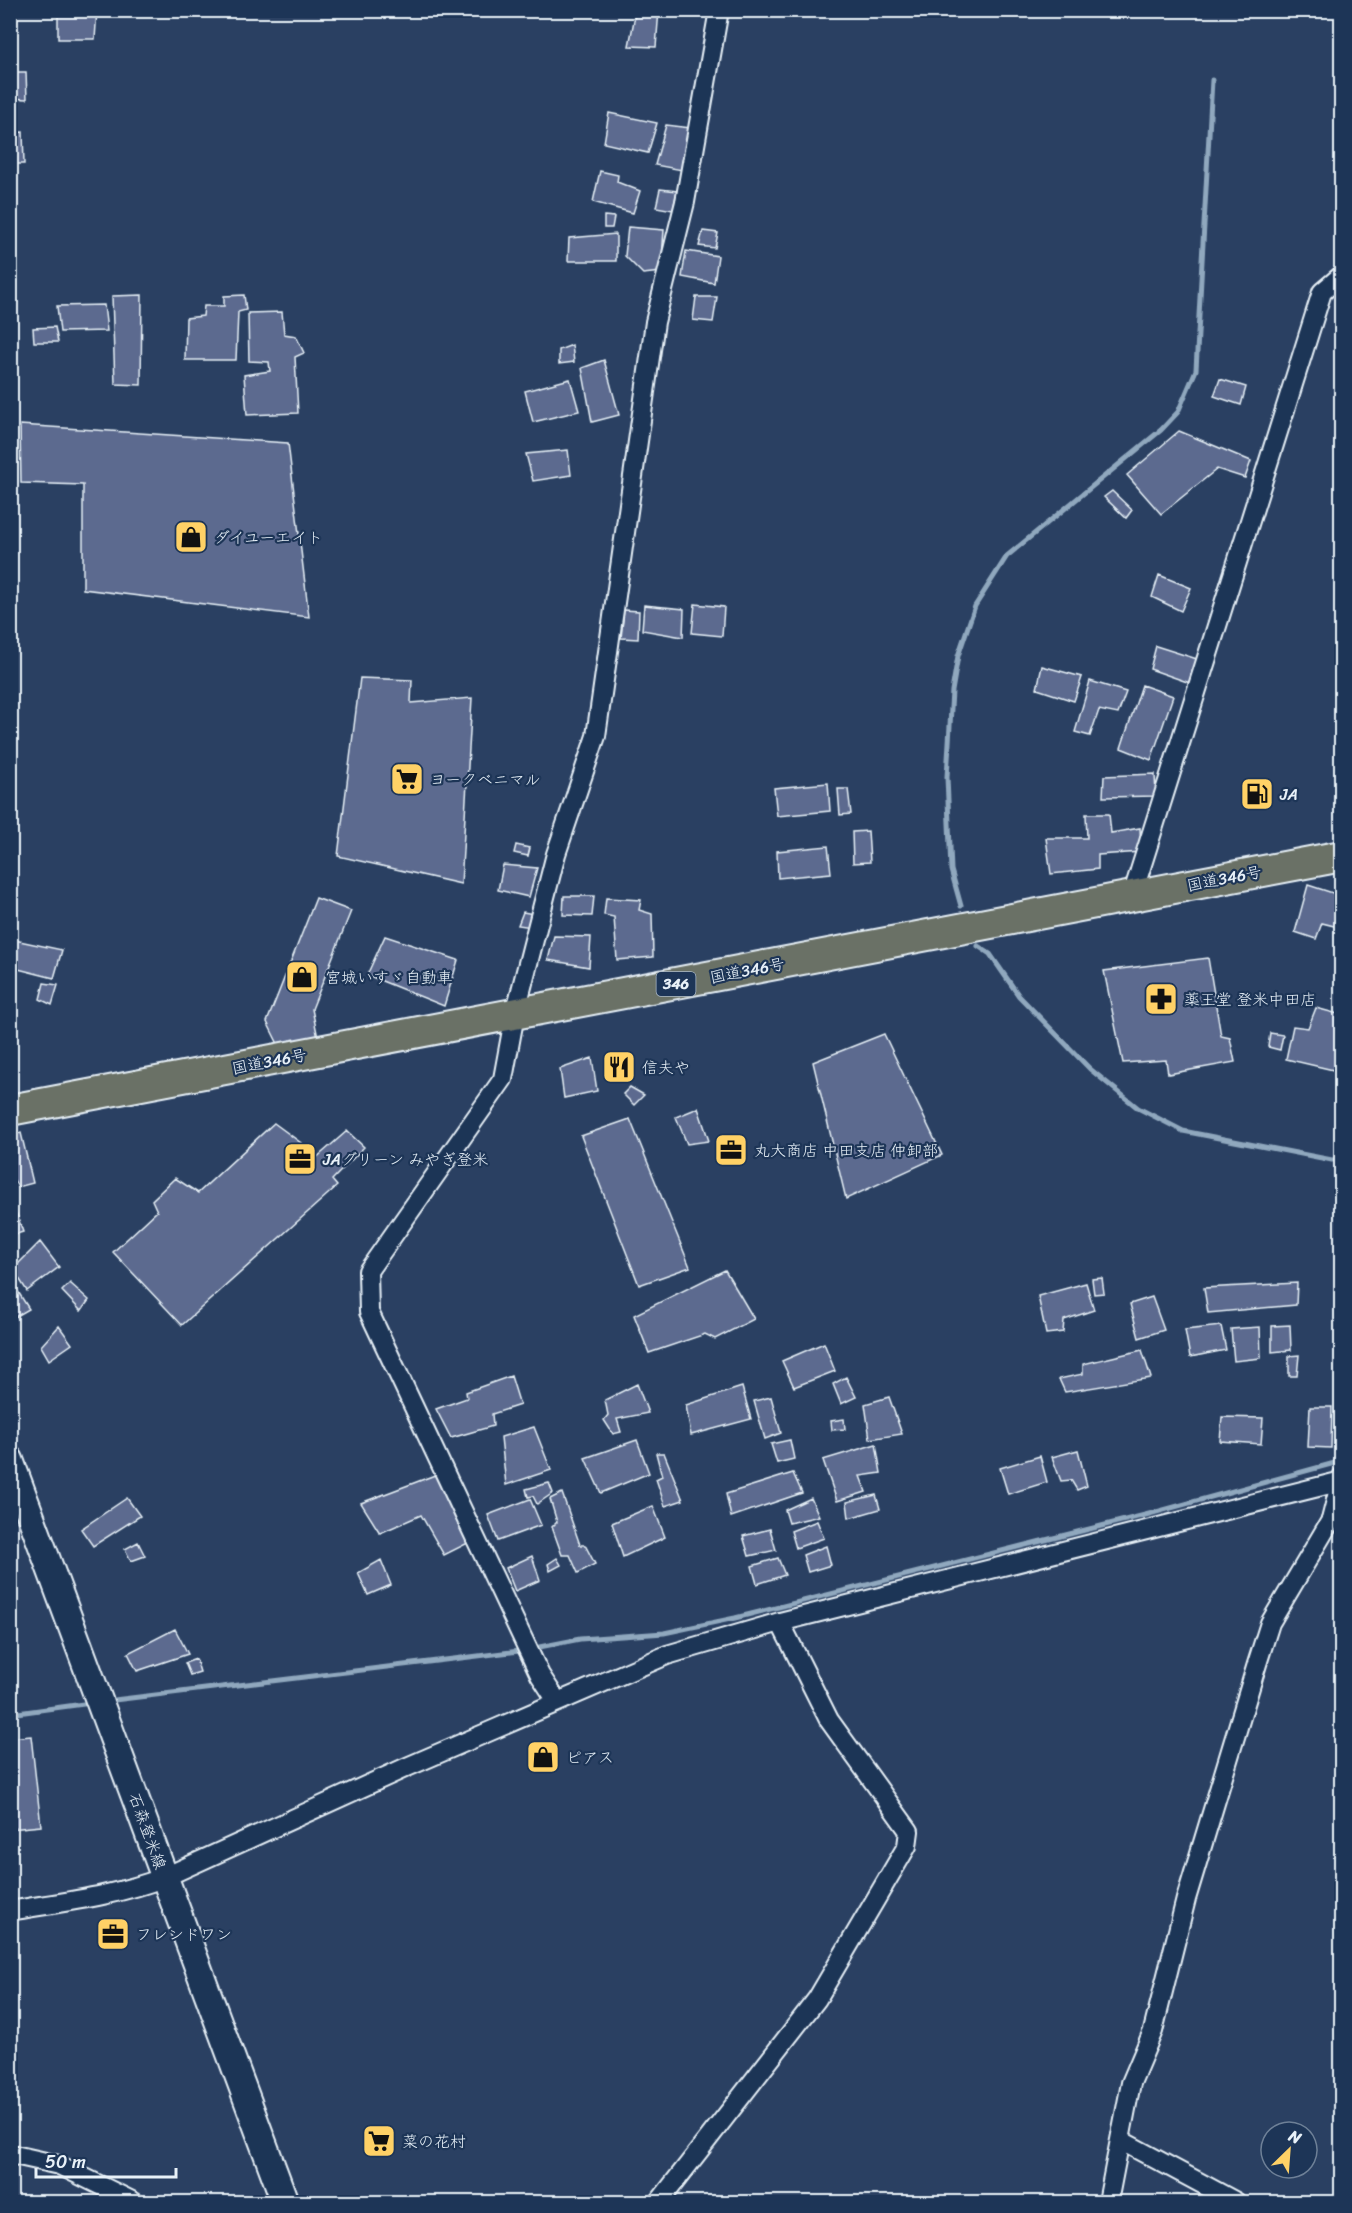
<svg xmlns="http://www.w3.org/2000/svg" width="1352" height="2213" font-family="Sriracha,'Klee One',sans-serif">
<style>
.lines{fill:none;stroke-linecap:round;stroke-linejoin:round}
.stream{stroke:#90a8be;stroke-width:5}
.building{fill:#5c6b8f;stroke:#e8f1f8;stroke-width:1.5}
.minor-casing{stroke:#e8f1f8;stroke-width:22}
.secondary-casing{stroke:#e8f1f8;stroke-width:30}
.trunk-casing{stroke:#e8f1f8;stroke-width:34}
.minor{stroke:#1d3557;stroke-width:18}
.secondary{stroke:#1d3557;stroke-width:26}
.trunk{stroke:#6a7166;stroke-width:30}
.labels{text-anchor:middle;stroke-width:4.5;stroke-linejoin:round;paint-order:stroke}
.shield{fill:#1d3557;stroke:#abb9c8;stroke-width:1.5}
.shield-label{font-size:15px;font-weight:bold;fill:#e8f1f8}
.poi-label{font-size:16px;fill:#e8f1f8;stroke:#1d3557;text-anchor:start}
.street-label{font-size:16px;fill:#e8f1f8;stroke:#1d3557}
</style>
<rect width="100%" height="100%" fill="#2a4062"/>
<filter id="ink" filterUnits="userSpaceOnUse"><feTurbulence type="fractalNoise" baseFrequency=".0167" numOctaves="2"/><feDisplacementMap in="SourceGraphic" scale="12" xChannelSelector="R" yChannelSelector="G"/><feConvolveMatrix kernelMatrix="1 2 1 2 8 2 1 2 1" color-interpolation-filters="sRGB"/></filter>
<g filter="url(#ink)">
<g class="lines">
<path class="stream" d="M961 906 951 870 947 777 952 691 958 656 975 606 1007 556 1161 430 1178 412 1196 370 1212 80
M978 946 990 954 1019 996 1090 1069 1138 1108 1183 1131 1332 1160 1342 1159
M106 1701 519 1651 580 1639 664 1633 735 1618 1149 1514 1342 1461
M10 1714 91 1703"/>
</g>
<path class="building" d="M58 10H97L95 39H58Z
M636 10H659L656 47 629 46Z
M10 72H26L27 99 10 98Z
M609 113 657 123 648 153 604 143Z
M666 125 690 128 682 170 655 165Z
M23 132 24 164H10V133Z
M600 171 618 175 617 182 640 191 633 213 593 202Z
M660 189 677 191 673 210 656 207Z
M604 216 614 217 612 228H604Z
M628 227 664 230 661 272 643 274 625 256Z
M703 231 718 233 715 248 699 246Z
M616 234V261H568L569 238Z
M686 251 718 256 714 283 682 277Z
M142 295 141 385 115 384 112 296Z
M244 295 246 310 238 312 236 360H185L186 318 203 316 204 306H224V296Z
M696 297H717L713 322 693 320Z
M104 305 107 331 60 332 57 306Z
M282 312 284 334 296 336 304 353 295 357 298 413 247 415 244 375 270 371 269 362 249 361 248 313Z
M55 327 58 342H34L33 328Z
M572 345 574 362 559 364V350Z
M604 360 619 415 592 422 582 368Z
M570 379 579 411 533 422 525 391Z
M1220 379 1246 387 1241 405 1214 396Z
M20 425 288 443 309 617 83 589V485L21 483Z
M1179 431 1251 461 1245 478 1217 469 1161 514 1127 475Z
M568 450 571 475 533 481 526 454Z
M1112 491 1132 510 1126 518 1104 497Z
M1159 575 1191 588 1181 611 1152 597Z
M695 604 724 607 722 636 692 633Z
M644 605 684 609 683 637 642 630Z
M624 610 639 611 638 639 621 638Z
M1156 646 1197 659 1190 683 1150 669Z
M1042 666 1082 677 1074 701 1037 689Z
M360 678 412 680 411 703 472 698 461 884 338 856Z
M1090 681 1126 692 1118 714 1099 710 1090 736 1075 732Z
M1142 685 1173 696 1151 760 1121 748Z
M1155 774 1156 796 1103 797 1104 776Z
M828 783 830 811 777 816 774 788Z
M838 789H848L851 814 840 815Z
M1086 814H1109L1111 833 1140 828 1141 852 1098 855V869L1051 874 1046 838H1087Z
M868 831 870 862 853 863 852 832Z
M516 845 530 848 528 856 514 853Z
M828 846 831 873 778 878 777 851Z
M503 865 537 868 529 897 498 890Z
M1308 885 1336 894V898L1342 899V928L1322 923 1316 939 1295 932Z
M564 896H594L592 916 563 915Z
M316 898 351 911 312 1009 318 1038 279 1046 267 1022Z
M606 898 641 900 639 910 652 914 653 957 617 960 614 917 604 915Z
M523 912 534 914 532 927 518 925Z
M385 936 458 960 444 1006 367 975Z
M554 936 591 937 589 967 548 960Z
M10 939 62 950 54 978 10 967Z
M1208 958 1221 1036 1230 1038 1235 1062 1168 1074 1166 1060 1123 1063 1104 971Z
M44 983 58 985 52 1005 40 999Z
M1316 1008 1342 1015V1072L1286 1059 1293 1026 1308 1028Z
M1270 1033 1283 1035 1280 1050 1268 1047Z
M884 1034 942 1155 846 1199 813 1062Z
M592 1058 597 1091 564 1098 560 1069Z
M630 1087 644 1095 634 1105 623 1094Z
M698 1108 709 1141 687 1144 676 1117Z
M630 1119 690 1267 639 1285 581 1136Z
M274 1123 301 1143 286 1161 298 1174 347 1131 364 1147 332 1180 337 1186 182 1325 113 1252 157 1211 152 1200 175 1178 198 1193Z
M21 1133 33 1183 18 1187 10 1174V1135Z
M15 1209 23 1232 10 1236V1210Z
M40 1242 59 1267 27 1291 13 1269Z
M725 1270 754 1319 715 1339 705 1334 649 1353 634 1315Z
M1102 1278 1104 1293 1094 1294 1092 1279Z
M10 1279 29 1309 10 1320Z
M70 1283 89 1300 81 1311 62 1291Z
M1086 1283 1094 1310 1064 1320 1063 1332 1046 1334 1038 1296Z
M1297 1283 1296 1305 1208 1313 1204 1288Z
M1152 1297 1164 1330 1139 1338 1130 1304Z
M1290 1325 1291 1350 1272 1352V1326Z
M59 1326 72 1344 49 1360 41 1346Z
M1221 1326 1226 1350 1190 1357 1185 1330Z
M1260 1327 1261 1358 1234 1361 1231 1329Z
M824 1343 835 1371 794 1387 782 1361Z
M1142 1350 1151 1378 1065 1392 1059 1379 1083 1374V1364Z
M1299 1355 1297 1376H1289V1356Z
M511 1376 520 1405 492 1414 493 1426 451 1438 436 1409 467 1398 466 1392Z
M846 1377 856 1397 841 1404 833 1384Z
M637 1384 648 1413 617 1419 621 1432 613 1434 604 1420 608 1415 605 1400Z
M742 1387 751 1419 691 1435 686 1405Z
M771 1397 781 1433 765 1439 754 1401Z
M889 1397 902 1434 870 1439 865 1404Z
M1310 1407H1332L1331 1448 1308 1447Z
M1222 1417 1263 1418 1261 1444 1220 1441Z
M844 1419 845 1429 832 1430 831 1421Z
M534 1427 551 1470 506 1485 501 1437Z
M637 1440 649 1473 601 1493 585 1458Z
M790 1440 794 1459 777 1463 771 1444Z
M876 1444 881 1473 860 1476 866 1492 837 1501 823 1460Z
M1078 1450 1087 1486 1077 1490 1071 1480 1061 1481 1052 1457Z
M656 1453H664L683 1500 665 1506 656 1479 662 1476Z
M1040 1456 1047 1482 1008 1494 1000 1468Z
M793 1473 802 1493 731 1517 726 1494Z
M435 1475 470 1542 444 1555 421 1515 380 1533 361 1503Z
M549 1483 553 1493 537 1504 533 1496 528 1497 526 1489Z
M562 1493 580 1545H585L595 1564 578 1573 570 1555H562L552 1527 557 1522 550 1499Z
M876 1495 880 1509 849 1518 847 1502Z
M127 1498 140 1516 93 1546 81 1529Z
M811 1498 819 1516 789 1523 785 1510Z
M530 1499 541 1525 498 1541 488 1515Z
M653 1506 665 1537 623 1557 612 1523Z
M817 1521 824 1538 796 1548 791 1531Z
M770 1529 776 1550 749 1556 743 1536Z
M138 1542 145 1556 131 1561 125 1549Z
M826 1546 831 1565 808 1572 803 1555Z
M532 1556 540 1580 515 1591 506 1568Z
M557 1558 561 1565 550 1571 548 1564Z
M778 1558 785 1575 757 1584 752 1566Z
M381 1560 391 1585 368 1595 358 1573Z
M175 1629 188 1654 137 1671 128 1653Z
M196 1659 200 1672 190 1675 185 1663Z
M31 1736 41 1826 10 1829V1738Z"/>
<g class="lines">
<g class="minor-casing">
<path id="minor" d="M1132 896 1322 292 1342 275
M557 1701 540 1675 369 1312 368 1271 503 1079 515 1014 556 854 596 736 655 322 685 202 719 10
M10 1911C62 1902 116 1896 165 1877L407 1767 667 1655 780 1622 1342 1481
M1120 2140 1236 2202
M10 2154 59 2165 134 2202
M659 2202 817 1999 907 1846 909 1831 829 1720 780 1622
M1108 2202 1131 2083 1153 2031 1186 1899 1257 1664 1270 1623 1331 1520 1342 1477"/>
</g>
<g class="secondary-casing">
<path id="secondary" d="M10 1460 285 2202"/>
</g>
<g class="trunk-casing">
<path id="trunk" d="M10 1110 1342 856"/>
</g>
<use href="#minor" class="minor"/>
<use href="#secondary" class="secondary"/>
<use href="#trunk" class="trunk"/>
</g>
</g>
<defs>
<g id="shop-square" transform="scale(1.725)"><rect x="-9" y="-9" width="18" height="18" rx="4" fill="#ffd166" stroke="#1d3557"/><path d="M-5-2.5h2.3a2.7 3.5 0 0 1 5.4 0H5L5.5 6h-11ZM-1.5-2.5h3a1.5 2.3 0 0 0-3 0Z" fill="#111"/></g>
<g id="supermarket-square" transform="scale(1.725)"><rect x="-9" y="-9" width="18" height="18" rx="4" fill="#ffd166" stroke="#1d3557"/><path d="M-6-5.5h2.5l.6 2H6L4.5 2H-2.5L-4.4-4H-6ZM-1.5 3.2a1.3 1.3 0 1 0 .1 0ZM3 3.2a1.3 1.3 0 1 0 .1 0Z" fill="#111"/></g>
<g id="fuel-square" transform="scale(1.725)"><rect x="-9" y="-9" width="18" height="18" rx="4" fill="#ffd166" stroke="#1d3557"/><path d="M-5.5-6h7V0h2V4h1.3V-2.5L3-4.5l.8-.8L6-3V5H2.5V1h-1V6h-7ZM-4.2-4.7v3.2H.2V-4.7Z" fill="#111"/></g>
<g id="pharmacy-square" transform="scale(1.725)"><rect x="-9" y="-9" width="18" height="18" rx="4" fill="#ffd166" stroke="#1d3557"/><path d="M-2-6h4v4h4v4h-4v4h-4v-4h-4v-4h4Z" fill="#111"/></g>
<g id="restaurant-square" transform="scale(1.725)"><rect x="-9" y="-9" width="18" height="18" rx="4" fill="#ffd166" stroke="#1d3557"/><path d="M-5-6h1v4h1v-4h1v4h1v-4h1v5L-1.5 .5V6h-2V.5L-5-1ZM5-6V6H3V1.5H1.5Q1.5-4 5-6Z" fill="#111"/></g>
<g id="office-square" transform="scale(1.725)"><rect x="-9" y="-9" width="18" height="18" rx="4" fill="#ffd166" stroke="#1d3557"/><path d="M-6-3h4V-5.5h4V-3h4V5H-6ZM-1-4.5V-3h2v-1.5ZM-6 0V1H6V0Z" fill="#111"/></g>
</defs>
<g fill-rule="evenodd">
<use href="#shop-square" x="191" y="537"/>
<use href="#supermarket-square" x="407" y="779"/>
<use href="#fuel-square" x="1257" y="794"/>
<use href="#shop-square" x="302" y="977"/>
<use href="#pharmacy-square" x="1161" y="999"/>
<use href="#restaurant-square" x="619" y="1067"/>
<use href="#office-square" x="731" y="1150"/>
<use href="#office-square" x="300" y="1159"/>
<use href="#shop-square" x="543" y="1757"/>
<use href="#office-square" x="113" y="1934"/>
<use href="#supermarket-square" x="379" y="2141"/>
</g>
<g class="labels">
<rect class="shield" x="656.5" y="972" width="39" height="24" rx="4.5"/>
<g class="shield-label">
<text x="676" y="989">346</text>
</g>
<g class="poi-label">
<text x="214" y="543">ダイユーエイト</text>
<text x="430" y="785">ヨークベニマル</text>
<text x="1280" y="800">JA</text>
<text x="325" y="983">宮城いすゞ自動車</text>
<text x="1184" y="1005">薬王堂 登米中田店</text>
<text x="642" y="1073">信夫や</text>
<text x="754" y="1156">丸大商店 中田支店 仲卸部</text>
<text x="323" y="1165">JAグリーン みやぎ登米</text>
<text x="566" y="1763">ピアス</text>
<text x="136" y="1940">フレンドワン</text>
<text x="402" y="2147">菜の花村</text>
</g>
<g class="street-label">
<text transform="translate(1224 878) rotate(-11)" y="6">国道346号</text>
<text transform="translate(747 970) rotate(-11)" y="6">国道346号</text>
<text transform="translate(269 1061) rotate(-11)" y="6">国道346号</text>
<text transform="translate(148 1831) rotate(70)" y="6">石森登米線</text>
</g>
</g>
<rect width="1352" height="2213" fill="none" stroke="#1d3557" stroke-width="36"/>
<rect x="18" y="18" width="1316" height="2177" fill="none" stroke="#e8f1f8" stroke-width="2" filter="url(#ink)"/>
<g transform="translate(1289 2150) rotate(25)"><circle r="28" fill="#1d3557" stroke="#6e8097" stroke-width="1.5"/>
<path d="M0-4.5L10 22L0 15L-10 22Z" fill="#ffd166"/>
<text y="-9" font-size="16" font-weight="bold" text-anchor="middle" fill="#e8f1f8">N</text>
</g>
<path d="M36 2168v9h140v-9" fill="none" stroke="#e8f1f8" stroke-width="3"/>
<text x="45" y="2168" font-size="18" fill="#e8f1f8" stroke="#1d3557" stroke-width="4.5" paint-order="stroke">50 m</text>
</svg>
